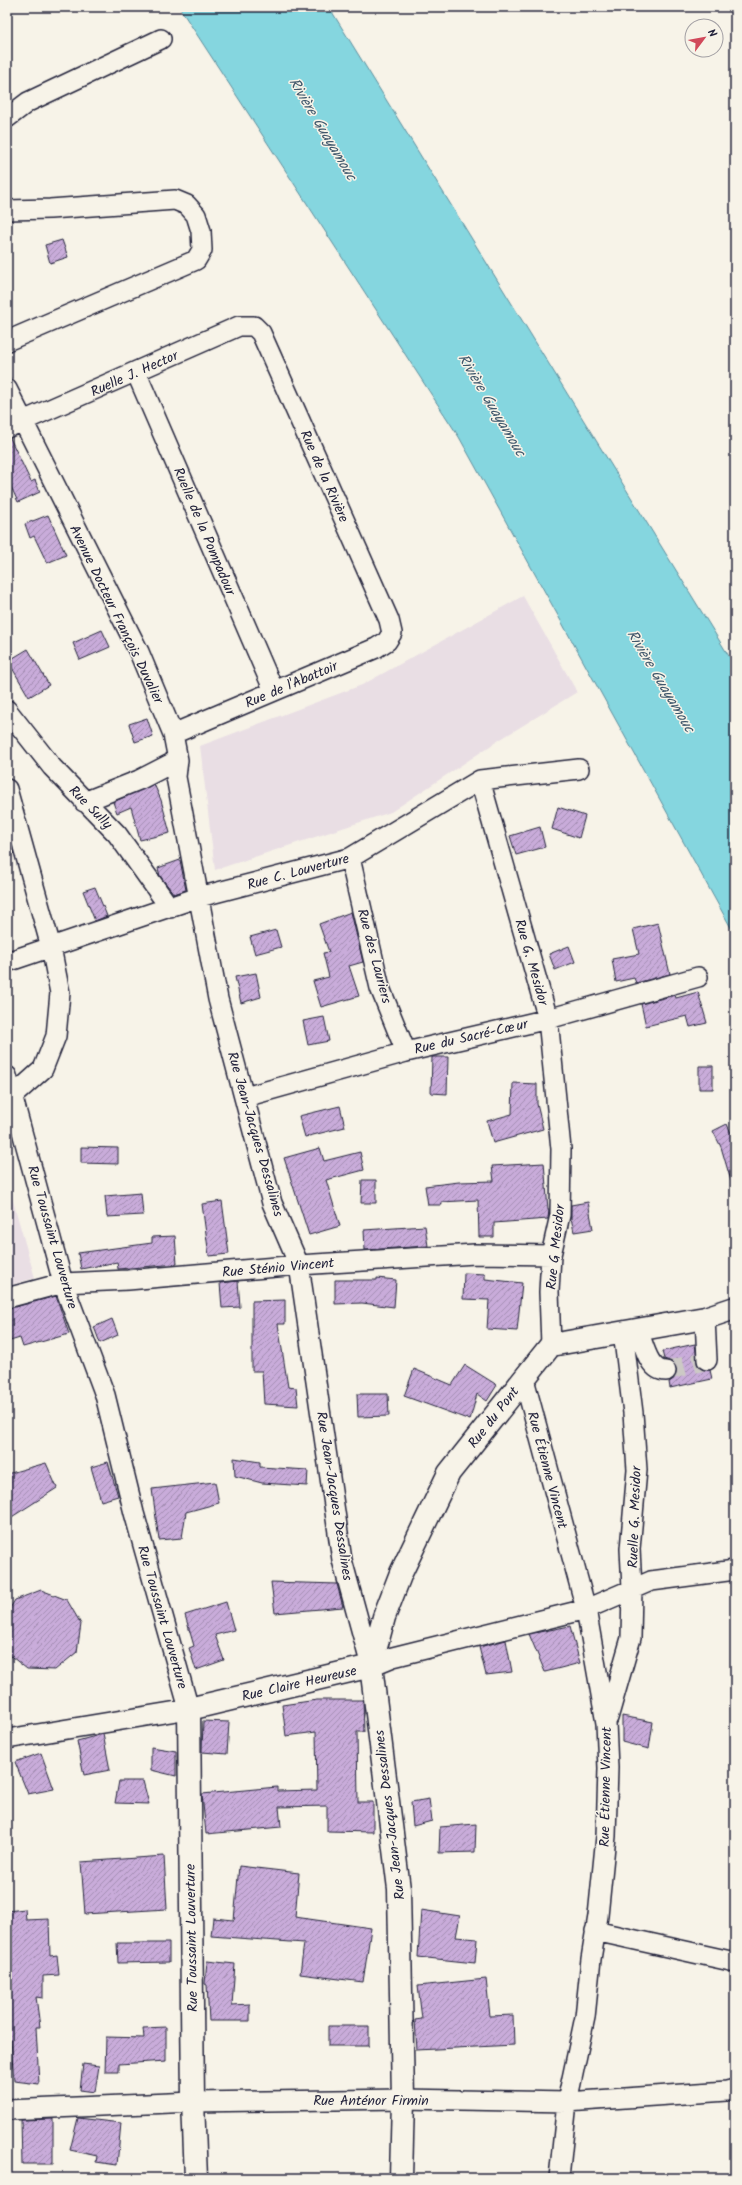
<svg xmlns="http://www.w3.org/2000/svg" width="742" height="2185" font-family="Kalam,sans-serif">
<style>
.built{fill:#e9dee4}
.water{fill:#85d6df;stroke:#5d8e9d}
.building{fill:url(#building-hatch);stroke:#22223b}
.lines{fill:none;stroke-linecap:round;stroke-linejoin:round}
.minor-tunnel{stroke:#ccc9c5;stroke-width:19;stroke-dasharray:19 10;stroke-linecap:butt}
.minor-casing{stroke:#22223b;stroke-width:22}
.major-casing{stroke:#22223b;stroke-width:25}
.minor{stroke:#f7f3e8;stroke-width:19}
.major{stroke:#f7f3e8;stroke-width:22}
.labels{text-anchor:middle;stroke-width:3;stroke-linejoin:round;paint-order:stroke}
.street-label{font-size:14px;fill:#22223b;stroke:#f7f3e8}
.water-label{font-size:15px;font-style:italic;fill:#40586c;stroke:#f7f3e8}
</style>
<defs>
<pattern id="building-hatch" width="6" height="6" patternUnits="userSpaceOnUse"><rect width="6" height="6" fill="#c9acda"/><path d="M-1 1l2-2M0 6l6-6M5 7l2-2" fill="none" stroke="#a38cb2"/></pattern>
</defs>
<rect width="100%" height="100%" fill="#f7f3e8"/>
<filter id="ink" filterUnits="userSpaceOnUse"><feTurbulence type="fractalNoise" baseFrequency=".025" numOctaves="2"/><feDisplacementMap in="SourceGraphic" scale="8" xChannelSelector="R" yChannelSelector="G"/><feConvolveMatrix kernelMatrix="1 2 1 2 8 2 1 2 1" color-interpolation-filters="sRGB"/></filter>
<g filter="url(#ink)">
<path class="built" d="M523 596 577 692 496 742 391 812 215 870 200 746 362 685Z
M7 1180 35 1278 7 1286Z"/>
<path class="water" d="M179 7H329L735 666V935L459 437Z"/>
<path class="building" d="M62 240 68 257 50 263 45 245Z
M10 438 31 482 35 480 40 492 18 502 7 478V439Z
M48 515 66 555 47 563 34 536 30 538 25 524Z
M102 630 110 647 80 660 73 643Z
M28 649 49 685 29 697 8 661Z
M147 718 153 736 135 742 129 724Z
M154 784 161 800 170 833 140 840 131 807 117 813 113 802Z
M558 807 585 816 579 838 552 829Z
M540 827 545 847 516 855 510 836Z
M180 860 186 890 174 894 160 876 158 868Z
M95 887 107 916 95 921 83 891Z
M351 912 363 962 349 966 359 996 321 1007 313 981 329 977 323 953 329 952 319 924Z
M658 923 670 974 636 983 634 978 616 982 612 959 639 954 633 929Z
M276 930 281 947 255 954 250 937Z
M569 946 575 962 555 970 549 954Z
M256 973 261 997 241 1003 235 977Z
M698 992 707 1023 690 1027 687 1016 646 1026 641 1004 675 995 676 998Z
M324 1017 329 1041 308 1045 303 1021Z
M432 1057H448L447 1094 431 1093Z
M699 1066H713V1089H699Z
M513 1083 537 1084V1104L543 1129 493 1143 487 1121 512 1114Z
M340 1106 345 1127 305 1137 299 1116Z
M727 1124 735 1142V1181H731L721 1147 713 1131Z
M81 1147 118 1148V1164L81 1163Z
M320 1148 324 1161 360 1152 364 1170 326 1180 340 1226 309 1235 284 1158Z
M544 1163 548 1209H549L548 1219 494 1223V1237H479L478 1200 441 1202 442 1205H428L425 1186 459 1182 494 1181 492 1166Z
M362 1180H376V1203H361Z
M141 1193 143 1215 107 1217 105 1196Z
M222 1201 229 1254 209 1256 202 1204Z
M588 1202 593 1229 574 1232 571 1218V1205Z
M425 1226 428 1246 365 1250 364 1230Z
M175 1236 177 1264 118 1269 117 1262 81 1269 78 1253 152 1243V1237Z
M464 1273 485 1274V1279L522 1283 517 1331 487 1329 489 1300 463 1299Z
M377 1278 396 1280 394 1307 362 1303 335 1304V1280H377Z
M238 1281 240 1307 222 1308 220 1283Z
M56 1296 69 1334 23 1347 20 1338 7 1342V1309Z
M285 1300V1324H278L288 1387 296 1388 298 1406 264 1404 262 1371H252V1301Z
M112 1319 118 1335 100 1343 94 1327Z
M695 1344 698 1366 702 1370H710L712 1379 670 1388 669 1382 675 1378 676 1368 673 1362 664 1359 662 1351Z
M465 1365 497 1385 487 1401 477 1394 470 1420 404 1396 414 1369 452 1385Z
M357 1394H388L389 1416 358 1417Z
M234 1458 260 1462V1467L308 1470 307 1486 262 1483 235 1476Z
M108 1462 118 1496 101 1501 91 1467Z
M46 1463 57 1488 7 1520V1474Z
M215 1482 219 1503 186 1512 182 1538 159 1540 152 1489Z
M271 1582 337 1584 343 1607 275 1613Z
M41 1590 67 1600 81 1624 77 1652 55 1670 27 1669 7 1653V1613L15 1600Z
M226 1602 234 1630 215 1635 224 1660 196 1670 189 1648 194 1646 185 1615Z
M570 1626 580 1663 545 1672 529 1634Z
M506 1640 512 1672 486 1675 479 1647Z
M317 1700H363L364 1732H357L358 1802H373V1832L327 1831V1806L279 1807 281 1827 206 1834 202 1794 277 1787V1791L317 1790 316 1732 286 1736 282 1705Z
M622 1716 653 1722 649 1749 622 1742Z
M203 1721 229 1722 227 1754 202 1752Z
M103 1734 110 1770 84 1775 77 1741Z
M151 1747 176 1751V1776L151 1770Z
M41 1753 54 1789 28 1794 15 1762Z
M119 1781H143L149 1804 115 1803Z
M429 1799 432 1821 413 1826 411 1802Z
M476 1824 475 1852 439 1853 440 1827Z
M164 1856 167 1909 85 1914 81 1862Z
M239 1866 299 1873 295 1917 371 1928 363 1982 300 1974 304 1943 211 1936 213 1918 234 1920Z
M25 1909 26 1920 49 1919 50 1956 57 1955 59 1975 43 1976V1998L36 1997 40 2027H36L39 2084 14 2081 11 2040H9L7 1998V1960L9 1959 7 1911Z
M421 1910 460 1916 456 1937 477 1939 475 1963 418 1957Z
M117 1943H169V1962L118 1963Z
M207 1961 235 1964 232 2005 250 2004V2021H209L207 1985 205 1984Z
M486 1979 490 2016 513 2015 514 2045 417 2050 415 2020 422 2019 418 1986Z
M328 2026H369V2046H328Z
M166 2027V2061L119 2064V2072H105L106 2037 144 2038 143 2028Z
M83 2064 99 2066 95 2092 80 2090Z
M78 2118 121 2123 117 2165 96 2162 97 2156 70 2150Z
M53 2119V2164H22L21 2120Z"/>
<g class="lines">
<path class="minor-tunnel" d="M666 1371 707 1360"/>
<g class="minor-casing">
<path id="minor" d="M7 118 28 102 161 39
M7 210 50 209 175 200 187 205 196 215 201 231 202 250 196 260 7 341
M136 372 274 691
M7 389 139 652 173 734 178 760 176 777 218 999 272 1203 299 1265 342 1560 371 1666 393 1657 586 1609 651 1581 735 1570
M7 428 239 326H254L261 333 389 620 392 633 387 641 376 648 173 734
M7 710 52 767 117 834 170 908
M480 780 548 1019 561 1149 560 1215 551 1255 549 1292 551 1345
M7 789 51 947 60 993 56 1036 43 1069 14 1095
M84 802 139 780 178 760
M350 858 380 988 406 1052
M7 962 199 897 350 858 480 780 579 769
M7 1076 63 1283 105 1395 134 1513 189 1709 7 1739
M245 1097 406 1052 548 1019 698 977
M7 1298 63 1283 128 1280 299 1265 475 1254 551 1255
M705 1318 707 1360
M638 1330C644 1344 648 1371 666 1371
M524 1379 586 1609 606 1723 608 1768 606 1836 598 1916 591 1959 585 2017 567 2102 559 2178
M608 1718 631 1638 632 1588 630 1549 637 1470 633 1413 623 1332
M595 1931 735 1962
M7 2110 193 2102 403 2099 567 2102 727 2091 735 2089"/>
</g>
<g class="major-casing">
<path id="major" d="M196 2178 193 2102 189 1709 371 1666
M401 2178 403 2099 399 1889 371 1666 384 1617 401 1573 449 1473 551 1345 705 1318 735 1308"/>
</g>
<use href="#minor" class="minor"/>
<use href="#major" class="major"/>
</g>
</g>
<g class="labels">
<g class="street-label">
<text transform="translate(134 373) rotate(-24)" y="5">Ruelle J. Hector</text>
<text transform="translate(325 476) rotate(66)" y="5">Rue de la Rivière</text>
<text transform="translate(205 531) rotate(67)" y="5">Ruelle de la Pompadour</text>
<text transform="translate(117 614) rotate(64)" y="5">Avenue Docteur François Duvalier</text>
<text transform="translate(291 684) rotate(-23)" y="5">Rue de l'Abattoir</text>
<text transform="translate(91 807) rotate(45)" y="5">Rue Sully</text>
<text transform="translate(298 871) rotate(-15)" y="5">Rue C. Louverture</text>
<text transform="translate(375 956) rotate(75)" y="5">Rue des Lauriers</text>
<text transform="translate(532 962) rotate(74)" y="5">Rue G. Mesidor</text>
<text transform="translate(471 1036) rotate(-13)" y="5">Rue du Sacré-Cœur</text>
<text transform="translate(256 1134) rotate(74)" y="5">Rue Jean-Jacques Dessalines</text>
<text transform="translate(53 1237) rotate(74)" y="5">Rue Toussaint Louverture</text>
<text transform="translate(555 1247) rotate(-84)" y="5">Rue G Mesidor</text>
<text transform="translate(278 1267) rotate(-5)" y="5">Rue Sténio Vincent</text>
<text transform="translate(493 1417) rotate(-52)" y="5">Rue du Pont</text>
<text transform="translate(548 1470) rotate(75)" y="5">Rue Étienne Vincent</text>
<text transform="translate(335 1496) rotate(81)" y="5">Rue Jean-Jacques Dessalines</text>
<text transform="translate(634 1517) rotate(-88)" y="5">Ruelle G. Mesidor</text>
<text transform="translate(163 1617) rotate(74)" y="5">Rue Toussaint Louverture</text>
<text transform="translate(299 1683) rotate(-13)" y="5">Rue Claire Heureuse</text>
<text transform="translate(605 1787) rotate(-89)" y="5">Rue Étienne Vincent</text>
<text transform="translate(389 1815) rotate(-97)" y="5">Rue Jean-Jacques Dessalines</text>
<text transform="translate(191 1938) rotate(-91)" y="5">Rue Toussaint Louverture</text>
<text x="371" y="2105">Rue Anténor Firmin</text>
</g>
<g class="water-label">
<text transform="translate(323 129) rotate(59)" y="5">Rivière Guayamouc</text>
<text transform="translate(492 405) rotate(59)" y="5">Rivière Guayamouc</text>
<text transform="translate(661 681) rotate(59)" y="5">Rivière Guayamouc</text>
</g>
</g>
<rect width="742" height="2185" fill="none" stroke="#f7f3e8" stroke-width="24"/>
<rect x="12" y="12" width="718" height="2161" fill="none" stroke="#22223b" stroke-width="1.5" filter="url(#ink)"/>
<g transform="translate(704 38) rotate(58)"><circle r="19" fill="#f7f3e8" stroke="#a29fa3"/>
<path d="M0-3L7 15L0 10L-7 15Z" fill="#d1495b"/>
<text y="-6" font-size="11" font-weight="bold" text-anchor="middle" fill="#22223b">N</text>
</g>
</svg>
